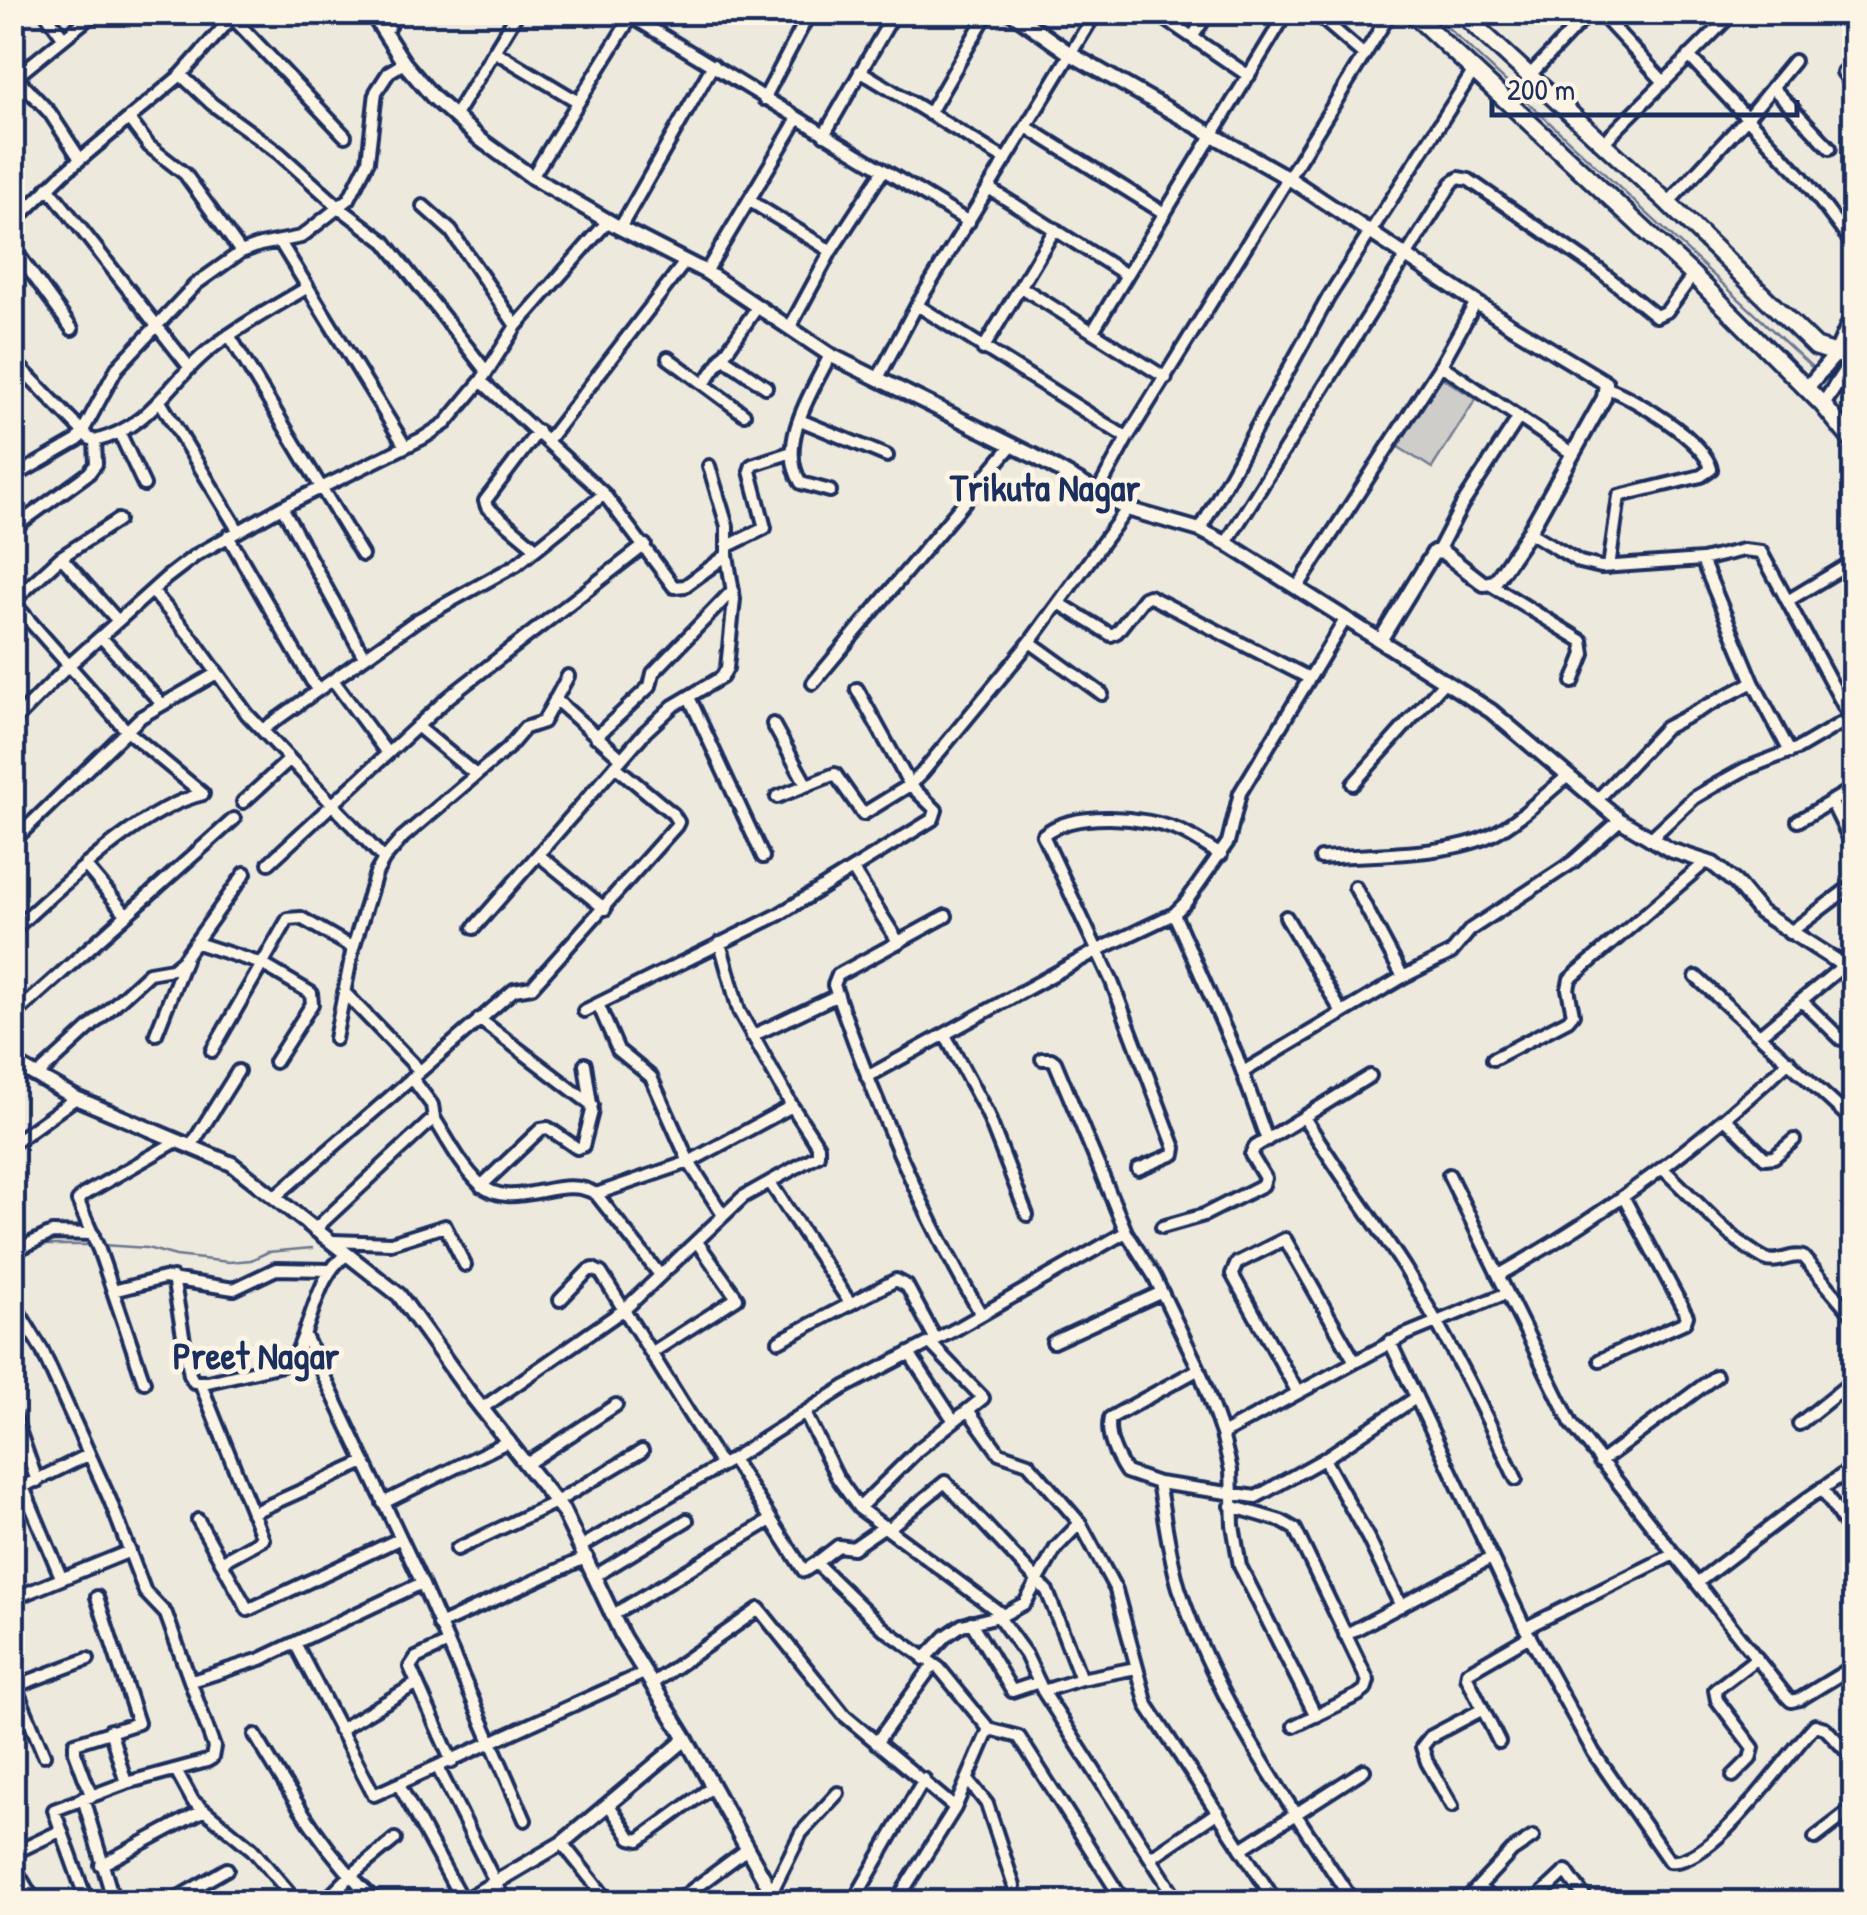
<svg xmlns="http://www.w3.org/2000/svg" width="1867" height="1915" font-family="'Patrick Hand',sans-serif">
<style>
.green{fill:#cfcdca;stroke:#757e94;stroke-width:2.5}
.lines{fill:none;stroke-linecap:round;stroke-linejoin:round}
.stream{stroke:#6c778f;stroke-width:2.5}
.minor-casing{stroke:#1b2f5e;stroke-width:18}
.tertiary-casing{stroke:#1b2f5e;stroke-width:20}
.secondary-casing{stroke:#1b2f5e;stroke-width:22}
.minor{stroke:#fcf5e5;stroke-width:10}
.tertiary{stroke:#fcf5e5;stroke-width:12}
.secondary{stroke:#fcf5e5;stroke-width:15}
.labels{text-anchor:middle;stroke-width:10;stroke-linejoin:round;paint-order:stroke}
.district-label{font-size:38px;font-weight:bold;fill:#1b2f5e;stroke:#fcf5e5}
</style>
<rect width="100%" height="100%" fill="#eee9dd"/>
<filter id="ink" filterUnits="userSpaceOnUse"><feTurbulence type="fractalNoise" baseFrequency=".01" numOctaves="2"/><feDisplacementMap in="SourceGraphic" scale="20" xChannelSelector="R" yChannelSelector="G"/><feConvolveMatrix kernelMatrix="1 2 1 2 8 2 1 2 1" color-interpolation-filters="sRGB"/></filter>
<g filter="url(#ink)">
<path class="green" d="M1436 374 1476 399 1432 468 1392 443Z"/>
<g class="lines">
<path class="stream" d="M1431 12 1814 369
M1837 392 1854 408
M102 1245 147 1248 176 1256 229 1262 251 1260 268 1252 312 1248
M28 1250 44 1245H94"/>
<g class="minor-casing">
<path id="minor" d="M45 12 63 37
M624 12 969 222
M1155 12 1249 76
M1314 12 1363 54
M1599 12 1663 81
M1715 12 1728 18 1737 12
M232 17 345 136
M384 33 399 12
M1193 36 1209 12
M494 51 577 101
M1689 56 1802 177 1854 246
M860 71 1006 160
M1843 72 1854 87
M181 75 212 104 279 153 340 208 385 242 486 371
M1530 75 1590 12
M16 77 50 113 80 159
M12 80 96 12
M1772 87 1830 148
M764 99 810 12
M929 114 988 12
M454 117 518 12
M129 119 149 146 185 174 241 252
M1028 128 1164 213
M824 135 895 12
M1603 143 1728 18
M532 177 631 17
M48 187 190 368
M990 189 1125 274
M750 201 831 251
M1668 203 1747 118 1794 61
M423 206 451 231 516 326
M12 224 64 173 181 75 237 12
M620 228 713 65
M12 242 17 253 72 329
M280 242 405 446
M706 272 798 118
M1021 287 1166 378
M917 305 1127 438
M790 327 831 251 883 171
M1093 331 1287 12
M229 335 362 555
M983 349 1055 229
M830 355C813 390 776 444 801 483L830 491
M722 357 766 387
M668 358 744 414
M12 359 89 438 95 441C151 427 168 383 209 350 239 326 275 307 308 287
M1441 365 1573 454
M878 378 917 305 1096 12
M481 381 604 494 674 587 685 586 727 555
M704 384 758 306
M1607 388C1635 398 1704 440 1711 469L1701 476 1619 496 1609 567
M161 403 238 530
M800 420 887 456
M120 434 144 485
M548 440 685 262
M12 478 78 440 117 368 196 284 241 252 260 245 301 237 349 199 368 161 376 92 389 72 404 63
M1097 493 1127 438 1391 12
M282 507 364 657
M12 529 89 473 96 464 95 441
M1200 530 1328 298 1473 72
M1529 532 1580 562 1601 567 1702 560 1743 550 1761 552 1854 725
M228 536 317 690
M1226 543 1452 183 1459 178 1469 180 1599 270 1656 316 1667 311 1693 275
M728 546 765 528 750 471 752 465 792 452
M536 548 487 507 485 501 538 431
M1438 551 1462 505 1519 417
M61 557 118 621
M1702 560 1753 682 1790 752
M1491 585 1582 641 1584 654 1573 682
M1297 588 1441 365 1476 302
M152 591 192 638 247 714 384 859
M1789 600 1854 561
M12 601 126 730 203 794C141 808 60 888 12 931
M12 602 61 557 118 520
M1059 603 1111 635 1117 632 1144 598 1149 596 1309 678
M101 637 161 703
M1030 642 1102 694
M333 680 387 753
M813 683 1012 445
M689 697 763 857
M555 699 621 758
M12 723 69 665 166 578 196 555 282 507 423 438 446 423 481 381 516 326 608 221
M773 724 806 784
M417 726 476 775
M262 730 417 620 516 565 604 494
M596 737 650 686 653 673 733 590
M1353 784 1445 681
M777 797 835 774 863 814 910 785 922 773 1030 642 1127 509
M1596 801 1665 728 1753 682
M1831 801 1854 848
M243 802 288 761
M1798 821 1854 788
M1650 839 1694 798 1716 785 1745 769 1799 748 1850 718
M12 842 141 717 217 673
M540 856 605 909
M1321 858C1370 854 1451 856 1493 834 1520 820 1544 795 1568 776
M269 863 449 697 645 545
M85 865 126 914
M853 870 899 943
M1355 887 1403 977
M1174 914 1236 1054 1267 1140
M946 916 838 975 834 985C872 1095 922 1214 981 1314
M1286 917 1342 1013
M474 928 645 732 673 706 722 677 727 668 734 599 727 555V526L709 466
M1789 933 1854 884
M197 943 262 964 311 993 312 1004 275 1062
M1696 977 1854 1122
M344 992 420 1071
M1803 1002 1841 1039 1854 1042
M598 1004 618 1050 651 1077 689 1162 723 1215
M584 1011 778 915 933 819 936 810 910 785 857 689
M12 1017 234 819
M479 1019 592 1105
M1762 1033 1843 966
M156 1034 185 960
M945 1035 987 1113 1027 1215
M752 1036 838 995
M335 1039 353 948 376 873 384 859 403 837 508 748 525 728 543 722 568 676
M212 1051 288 919 301 918 353 948
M1042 1059H1051L1055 1062 1126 1232 1154 1276 1199 1369 1222 1434 1231 1470 1233 1525 1240 1566 1316 1716
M1493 1059 1568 1020 1573 1014 1568 989 1570 979 1707 861
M1243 1072 1403 977 1451 953 1471 929 1573 862 1620 820
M38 1075 149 973 172 969 182 961 245 873
M867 1077 1098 950 1174 914 1186 902 1228 842 1240 793 1346 618
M1304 1117C1336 1170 1373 1218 1406 1270 1448 1338 1482 1407 1516 1479
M434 1118C448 1140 461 1166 480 1184 512 1214 561 1172 596 1194L689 1162 792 1106
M1726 1119 1765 1158 1774 1157 1794 1140
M12 1144 76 1098
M191 1146 238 1071
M1138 1169 1174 1154 1175 1148 1112 982 1043 835C1073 810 1146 816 1180 831 1194 837 1207 847 1221 855
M1664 1170C1692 1196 1732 1242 1765 1259 1778 1265 1790 1253 1803 1257L1854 1317
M1449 1175 1571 1423 1787 1697 1791 1701 1800 1699 1854 1666
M771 1184 850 1303
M481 1186 541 1129 548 1128 577 1148 583 1146 592 1111 585 1064
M596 1194 660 1275
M276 1196 514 990 532 987 676 826 678 822 673 814 615 766
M1162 1227 1204 1215 1263 1185 1265 1178 1251 1155 1255 1147 1370 1076
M314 1230 434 1118 432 1105 412 1078
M332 1241 391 1243 445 1226 465 1265
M12 1252 52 1233 93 1234
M1499 1275C1610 1212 1696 1147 1789 1061
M173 1278 190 1375 194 1382H208L291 1363C311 1332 316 1272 347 1255
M113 1291 164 1278 234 1289 276 1269 329 1270
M560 1300 588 1271 593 1269 601 1273 721 1465
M12 1301 42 1350 110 1500 145 1592 166 1614 214 1747 212 1758 207 1761 126 1783 54 1810 87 1902
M305 1336 422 1583 525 1820
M779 1341 896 1280 907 1286 936 1340
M1053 1342 1162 1292
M1390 1342 1525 1628 1674 1554
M651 1353 737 1298 697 1242
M909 1353 954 1421
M1600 1360 1685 1322 1687 1316 1624 1198
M1199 1369 1110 1418C1106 1436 1117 1458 1126 1472L1158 1483 1256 1497 1324 1459 1414 1399
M144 1382 99 1250 78 1201 83 1195 177 1141
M200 1382 263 1539 221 1562
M1298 1393 1232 1274 1237 1263 1285 1239 1354 1360
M481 1409 626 1308 743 1197 818 1155V1146L792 1106 739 1011 720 943
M12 1410 37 1481
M805 1413 837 1477 859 1508 1003 1615
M1799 1424 1854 1380
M1222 1434 1405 1335 1507 1293
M732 1459 804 1571 816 1563 884 1629 939 1668 989 1729 1019 1737 1124 1902
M1324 1459 1368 1538 1401 1606
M1600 1462 1716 1376
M528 1463 616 1405
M1158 1483C1165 1518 1169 1555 1179 1588 1217 1703 1288 1802 1353 1902
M23 1487 61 1577
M1822 1488 1854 1539
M12 1492 88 1455
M383 1503 509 1441
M1231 1506 1281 1521 1295 1529 1368 1681 1365 1690 1358 1695 1294 1726
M859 1508 919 1449 983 1398 930 1343
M252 1513 365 1462
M198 1520 248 1610 399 1539
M1080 1523 1116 1590 1147 1705 1276 1902
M889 1528 945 1482 1047 1591 1081 1679
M582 1546 732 1459 845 1387 958 1328 1126 1232
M457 1549 556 1502 642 1451
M816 1563 838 1546 853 1548 885 1526
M595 1576 687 1520
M1698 1582 1807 1499 1854 1467
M12 1599 130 1551
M613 1615 771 1520
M998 1616 1026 1655 1043 1691 1171 1890 1162 1902
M971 1622 1012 1691 1039 1682
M439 1625 587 1557
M1525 1628 1594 1753 1669 1861C1712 1868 1786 1755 1815 1725L1825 1728 1854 1759
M1345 1635 1491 1558
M295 1643 374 1795 644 1673
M446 1644 416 1658 410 1667 452 1762
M924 1659 946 1636 962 1625 1003 1615 1025 1603 1056 1548 1080 1523 1028 1463 999 1453 968 1410
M12 1679 44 1755
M192 1681 261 1659 422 1583
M653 1683 759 1609 845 1716 955 1808
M16 1686 88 1659
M1043 1691 1081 1679 1136 1668
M110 1730 126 1783
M339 1730 416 1684
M255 1735C291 1795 325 1854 377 1902
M1499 1742 1467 1677 1468 1672 1530 1636
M876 1743 933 1665
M438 1768 505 1902
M176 1770 193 1801 252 1849 297 1902
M1733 1776 1750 1759 1753 1748 1717 1700 1715 1690 1757 1658
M968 1780 987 1804 1014 1886
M399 1785 463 1902
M91 1795 75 1752V1743L138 1723 97 1597
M83 1798 114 1902
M609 1805 631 1838 639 1840 712 1787
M1452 1806 1427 1762 1422 1747 1430 1737 1483 1709
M1815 1838 1854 1808
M562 1843 609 1902
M1241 1849 1364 1770
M12 1854 60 1831
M1152 1857 1218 1812
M12 1863 35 1902
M101 1865 202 1811
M1480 1888 1494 1902
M170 1902 227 1869
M324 1902 349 1877 395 1839
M676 1902 746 1850
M763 1902 770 1895 801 1833 838 1793
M853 1902 924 1779
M896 1902 955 1808 989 1729
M1464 1902 1512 1851 1533 1837
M1533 1902 1566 1871 1588 1902
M1770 1902 1772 1901"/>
</g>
<g class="tertiary-casing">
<path id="tertiary" d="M371 12 404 63 433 97 481 140 532 177 620 228 706 272 830 355 1034 456 1127 509 1200 530 1226 543 1491 711 1620 820 1670 850 1713 864 1736 883 1760 912 1854 972
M1011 12 1069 53 1290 179 1510 325 1606 383 1604 398 1529 532 1495 582 1484 584 1444 553 1434 552 1381 639
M1806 389 1835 355 1854 312
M1823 405 1854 357
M12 1062 76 1098 232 1164 399 1295 468 1391 563 1511 623 1637 686 1739 777 1902
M462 1902 562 1843 686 1739"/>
</g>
<g class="secondary-casing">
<path id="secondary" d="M1411 12 1693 275 1823 405 1854 443
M1460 12 1668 203 1816 347 1854 359"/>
</g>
<use href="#minor" class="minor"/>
<use href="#tertiary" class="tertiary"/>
<use href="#secondary" class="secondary"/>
</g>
</g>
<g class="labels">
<g class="district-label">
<text x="1045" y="501">Trikuta Nagar</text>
<text x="256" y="1369">Preet Nagar</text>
</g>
</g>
<rect width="1867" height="1915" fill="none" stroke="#fcf5e5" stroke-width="50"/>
<rect x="25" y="25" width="1817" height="1865" fill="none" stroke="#1b2f5e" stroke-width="4" filter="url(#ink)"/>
<path d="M1492 100v15h305v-15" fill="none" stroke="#1b2f5e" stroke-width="5"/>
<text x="1507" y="100" font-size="30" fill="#1b2f5e" stroke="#fcf5e5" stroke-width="8" paint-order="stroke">200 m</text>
</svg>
